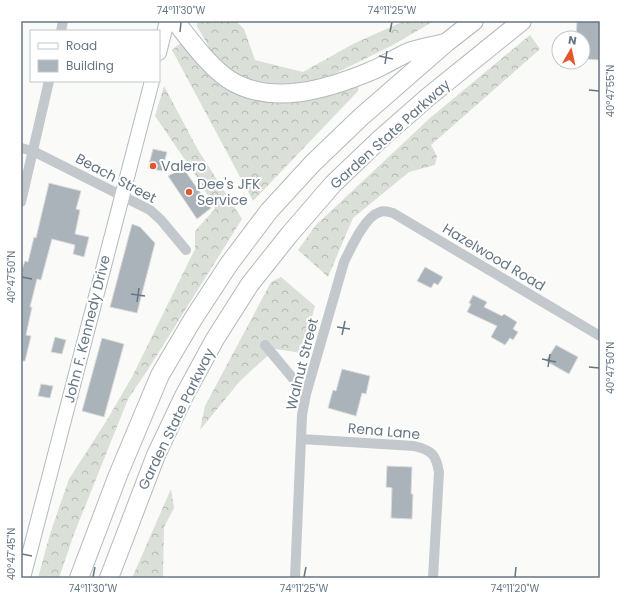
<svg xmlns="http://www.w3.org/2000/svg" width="621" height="599" font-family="Poppins,sans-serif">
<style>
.forest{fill:url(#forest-crowns)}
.building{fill:#aab3b9;stroke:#dcdcda}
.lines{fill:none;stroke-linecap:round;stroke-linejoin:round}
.secondary-casing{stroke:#b3babf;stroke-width:16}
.motorway-casing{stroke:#b4b9bd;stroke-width:20}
.minor{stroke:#c3c8cc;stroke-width:10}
.secondary{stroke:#fff;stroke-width:14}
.motorway{stroke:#fff;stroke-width:18}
.ticks{fill:none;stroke:#657683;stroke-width:1.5}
.poi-dot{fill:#e4572e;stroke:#fff;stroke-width:1.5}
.labels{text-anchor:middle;stroke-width:4;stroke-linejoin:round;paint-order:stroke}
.street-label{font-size:14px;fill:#657683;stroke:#fff}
.poi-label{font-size:14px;fill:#657683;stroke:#fff;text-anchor:start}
.neatline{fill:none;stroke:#657683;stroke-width:1.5}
.ticks-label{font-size:10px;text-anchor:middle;fill:#657683}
</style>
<defs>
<pattern id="forest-crowns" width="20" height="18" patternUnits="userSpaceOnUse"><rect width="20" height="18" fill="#dadfd7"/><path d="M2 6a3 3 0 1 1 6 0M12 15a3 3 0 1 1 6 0" fill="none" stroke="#b4b9b4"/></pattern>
</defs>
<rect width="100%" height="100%" fill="#fafaf8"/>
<path class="forest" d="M197 21H236L244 29 255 60 303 72 353 44 404 21H434L393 45 332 75 282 87 246 79 216 60 197 26Z
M530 35 540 49 431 145 437 156 435 165 409 172 353 218 328 277 298 250 316 225 430 118Z
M182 42 246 95 359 81 358 91 253 201 172 50Z
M164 86 198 150 242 219 147 371 128 399 74 534 59 578H38L50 534 69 479 107 420 132 377 195 249V231L215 209 201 183 155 116Z
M281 277 315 306 302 353 275 349 240 381 200 430 205 406 271 282Z
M171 489 174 508 164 527 163 578H132Z"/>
<path class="building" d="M577 21H600V60L583 59V38H576Z
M153 149 167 152 162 171 148 168Z
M183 168 211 208 197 219 168 176Z
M49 183 81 191 76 209 80 210 75 234 89 237 84 257 73 254 75 245 52 239 41 280 37 279 30 307H32L26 335 31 336 25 361H21V272L25 261 28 262 34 237 36 238Z
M132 224 140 227 155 243 137 313 110 307Z
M425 267 443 277 438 285 434 283 431 288 417 281Z
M473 295 487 302 484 307 502 316 504 314 517 322 513 329 518 332 513 340 510 338 505 345 491 337 497 326 467 312 471 304 469 303Z
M55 337 66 340 62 354 51 352Z
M102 338 124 344 104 417 82 411Z
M556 345 578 357 569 374 546 361Z
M342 369 370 376 366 394 362 393 356 416 328 408 333 390 336 391Z
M41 384 53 386 50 398 38 396Z
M387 466 412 467 411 494H413L412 519 391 518 392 488 386 487Z"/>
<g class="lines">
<g class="secondary-casing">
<path id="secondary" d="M159 53 167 21
M23 578 152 81"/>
</g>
<g class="motorway-casing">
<path id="motorway" d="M175 21C191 41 207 64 228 79 271 107 328 89 371 71 384 66 397 57 409 52 420 48 433 46 445 43
M79 578 118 475 160 375 193 319 229 264 269 211 313 163 361 117 447 42 474 21
M109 578 156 455 184 396 215 339 250 284 289 235 333 184 379 140 428 97 522 21"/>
</g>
<path class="minor" d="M61 31 63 21
M21 148 33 151 150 210 161 220 186 250
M21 202 49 81
M265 345 306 394
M301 439 414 446C431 450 436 454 439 472L433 578
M295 578 301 439 302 415 306 394 344 262C351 248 365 216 380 212 384 210 389 212 393 213L600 336"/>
<use href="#secondary" class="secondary"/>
<use href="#motorway" class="motorway"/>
</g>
<path class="ticks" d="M180 32 181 22M390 32 392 22M379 56 393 59M385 64 387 51M589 90 599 91M22 277 32 279M131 294 145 296M137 302 139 288M337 327 350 329M342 335 345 321M542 359 556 362M548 367 550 354M589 367 599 368M22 554 32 556M93 577 95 567M304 577 306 567M515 577 516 567"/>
<g class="poi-dot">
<circle cx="153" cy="166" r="4"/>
<circle cx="189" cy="192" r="4"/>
</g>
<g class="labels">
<g class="street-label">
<text transform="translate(390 134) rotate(-42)" y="5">Garden State Parkway</text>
<text transform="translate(116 178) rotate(28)" y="5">Beach Street</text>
<text transform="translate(494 257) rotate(31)" y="5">Hazelwood Road</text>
<text transform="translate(87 329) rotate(-76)" y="5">John F. Kennedy Drive</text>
<text transform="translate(302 364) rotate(-76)" y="5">Walnut Street</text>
<text transform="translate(176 419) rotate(-64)" y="5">Garden State Parkway</text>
<text transform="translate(384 431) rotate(5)" y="5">Rena Lane</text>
</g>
<g class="poi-label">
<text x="161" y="171">Valero</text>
<text x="197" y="189">Dee's JFK<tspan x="197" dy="16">Service</tspan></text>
</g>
</g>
<rect width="621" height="599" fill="none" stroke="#ffffff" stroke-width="44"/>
<rect x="30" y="30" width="130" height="52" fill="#ffffff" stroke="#c1c8cd"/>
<rect x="38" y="43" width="20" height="6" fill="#ffffff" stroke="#c1c8cd"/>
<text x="66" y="50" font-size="12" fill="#657683">Road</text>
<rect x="38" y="60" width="20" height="12" fill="#aab3b9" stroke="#c1c8cd"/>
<text x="66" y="70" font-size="12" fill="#657683">Building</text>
<g transform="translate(571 50) rotate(9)"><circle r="19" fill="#ffffff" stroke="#c1c8cd"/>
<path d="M0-3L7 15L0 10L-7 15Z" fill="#e4572e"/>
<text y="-6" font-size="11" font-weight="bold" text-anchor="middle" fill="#657683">N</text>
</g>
<rect x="22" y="22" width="577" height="555" class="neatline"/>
<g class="ticks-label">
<text x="181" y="14">74°11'30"W</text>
<text x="392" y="14">74°11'25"W</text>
<text transform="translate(610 91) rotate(-90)" y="4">40°47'55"N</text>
<text transform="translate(11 277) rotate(-90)" y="4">40°47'50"N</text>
<text transform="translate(610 368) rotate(-90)" y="4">40°47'50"N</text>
<text transform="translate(11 554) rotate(-90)" y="4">40°47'45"N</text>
<text x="93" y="592">74°11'30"W</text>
<text x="304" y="592">74°11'25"W</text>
<text x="515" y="592">74°11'20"W</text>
</g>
</svg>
